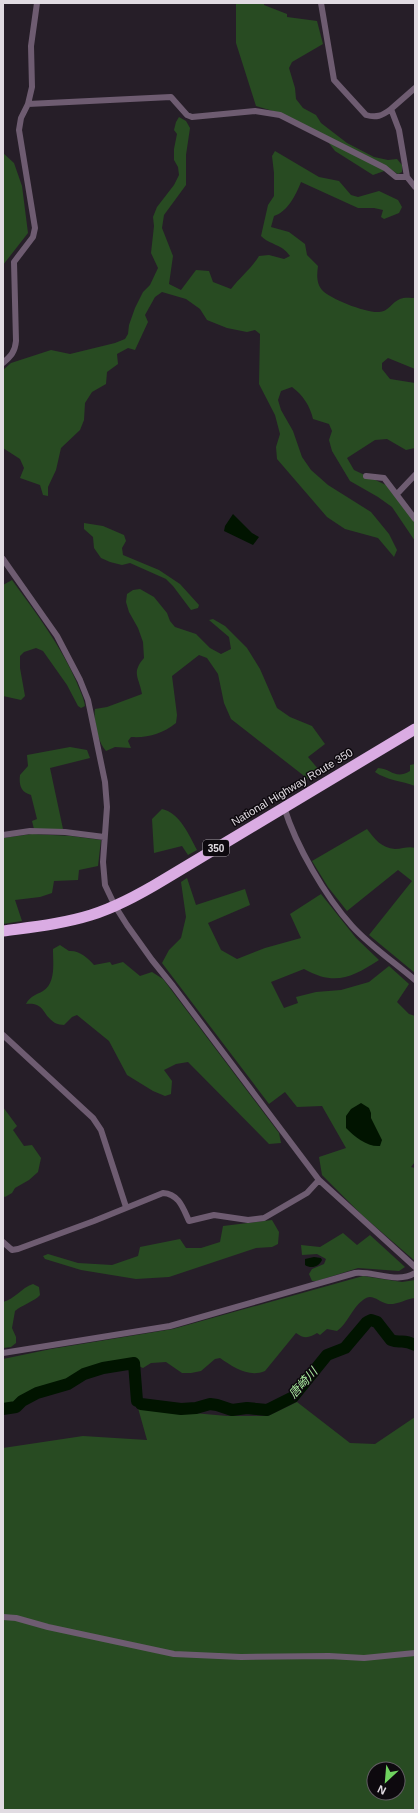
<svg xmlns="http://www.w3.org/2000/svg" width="418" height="1813" font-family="Arial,'Noto Sans JP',sans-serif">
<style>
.green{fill:#284b22;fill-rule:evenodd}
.water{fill:#011400}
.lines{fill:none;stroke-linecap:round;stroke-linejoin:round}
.river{stroke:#011400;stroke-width:12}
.street{stroke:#6e5c71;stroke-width:6}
.highway{stroke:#daace3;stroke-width:11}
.labels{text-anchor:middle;stroke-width:3;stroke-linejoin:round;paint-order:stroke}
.shield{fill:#0d090e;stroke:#a19ca2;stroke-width:1}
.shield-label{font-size:10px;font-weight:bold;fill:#e1dbe2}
.street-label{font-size:11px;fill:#e1dbe2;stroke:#0d090e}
.water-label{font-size:12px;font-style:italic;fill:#abeca0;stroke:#0d090e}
</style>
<rect width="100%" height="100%" fill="#261e28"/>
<path class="green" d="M236 3H264V5L287 14V17L317 21 323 44 292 62 289 68 295 88 296 99 303 108 316 115 321 123 347 143 374 157 388 160 397 159 402 165V172L398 174 390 169 373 175 335 151 322 134 283 114 256 106 236 43Z
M179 117 186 121 190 128 186 155V185L164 215 162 228 173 256 169 284 181 290 196 270 209 271 213 282 231 289C240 277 251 269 259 256L269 255 284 259 290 256C282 244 270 245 261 236L268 205 274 196V173L272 156 275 151 319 177 339 181 351 195 358 197 379 191 398 200 402 207 399 213 384 219 381 217 383 210 374 208H358L301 182C296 195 287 212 274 216L271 227 289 232 305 244 307 255 318 266C317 274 316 283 322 290 330 299 366 313 379 312 388 312 392 302 400 299 404 297 411 298 415 298V369L388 358 382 363V369L390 379 415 383V448L406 450 387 439 375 440 347 458 354 470 386 485 415 523V541L392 507 378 497 350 481 332 451 329 440 332 431 329 424 313 419C310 406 303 395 292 387L281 391 278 400 281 410 293 431 302 457 311 470 328 485 371 512 389 534 397 550 394 557 378 538 345 529 327 517 277 459 276 447 280 434 275 415 259 384 260 334 255 330 247 332 227 328 207 320 200 309 186 299 162 292 155 297 145 315 148 322 135 350 128 348 117 354 118 364 107 372 106 384 92 392 85 403 84 420 80 430 61 448 56 470 48 487V496L43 495 40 485 20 478 24 468 20 459 3 448V370L11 363 51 350 70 354 115 343 125 339 128 334 129 325 135 308 143 292 150 285 158 268 151 253 154 226 153 217 157 207 174 185 179 175 178 167 174 160V149L177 134 174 130 176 122Z
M3 153 14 163 22 186 28 233 3 265Z
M84 523 103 526 124 535 126 541 122 548 123 555 159 570 180 584 199 605 198 608 191 610 173 586 166 579 130 563 122 565 110 562 101 558 94 548 93 537 84 529Z
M12 580C36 613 61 646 77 683 80 691 84 698 85 706L81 708 78 706 67 685 43 651 36 648 24 652 20 656V668L25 696 21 700 3 696V585Z
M140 589 154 597 167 613 170 621 175 627 196 634 210 648 221 654 231 649 229 637 209 620 213 619 225 626 247 648 260 669 277 708 290 717 312 726 325 744 308 757 319 770 317 776 308 779 231 719 224 703 218 674 207 658 199 655 172 676 177 715 176 723C162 734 148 738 131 737L128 741 131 748 115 747 106 751C98 742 93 721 95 709L107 707 142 694C139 677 131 673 144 658L143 642 138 628 129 612 126 602 127 594 133 590Z
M70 747 87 750 90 758 50 768 63 829H34L32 821 37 819 31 795C20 792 19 784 20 775L28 766 27 755Z
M415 764V786C402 781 386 780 375 772L378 768C392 769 395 780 410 771V765Z
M162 809C180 813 189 835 197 850L188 855 182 846 154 853 152 819Z
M367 829C375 839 381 848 395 849 403 849 408 846 415 848V973L369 935 412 881 398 870 347 911 328 887 312 861Z
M32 834 71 836 101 840 98 866 79 870 78 880 54 881 52 893 40 897 15 900 22 921 3 924V838Z
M187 878 196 905 245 889 250 905 208 923 221 950 237 959 265 948 301 938 290 914 321 894 356 938 379 960C351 978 335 986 304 969L271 982 284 1008 298 1003 296 997 316 992 341 990 369 982 389 966 409 984 397 1002 409 1014 415 1016V1162L411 1167 415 1168V1261L363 1216 322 1175 319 1157 346 1148 322 1106 297 1107 285 1092 269 1104 162 963 169 950 181 938 186 917 181 882Z
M60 945 69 951C79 950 88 958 94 965L110 962 112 965 123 962 140 976 152 972 163 979 279 1133 281 1143 269 1144 188 1062 176 1064 164 1070 172 1081 171 1094 165 1096 153 1091 127 1075 109 1041 77 1015 72 1017 64 1025C62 1025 57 1024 55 1023 42 1015 45 1002 26 1004 30 996 36 995 43 991 56 983 53 963 53 949Z
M3 1107 17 1126 13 1130 24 1146 32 1145 41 1158 38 1172 29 1180 15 1188 12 1193 5 1197 3 1196Z
M272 1220 279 1232 278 1244 272 1247 256 1248 169 1277 136 1279 81 1270 45 1259 43 1256 48 1254 78 1263 112 1265 138 1256 140 1247 180 1239 186 1248H201L220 1242 223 1226Z
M343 1233 357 1245 370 1235 405 1267 399 1271 358 1268 317 1281H312L309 1274 312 1269 324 1264 326 1259 317 1254 302 1255 301 1245 320 1247Z
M363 1276 402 1282 415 1280V1298C406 1299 397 1305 388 1304 378 1302 372 1292 363 1300 352 1308 348 1323 337 1331L327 1329 320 1335 317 1333C309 1338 304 1339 296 1333L265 1371C249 1378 233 1367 220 1358L215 1359 201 1371 191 1373H182L166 1362 151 1363 143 1368 136 1365 134 1362 105 1365 85 1372 70 1381 36 1391 17 1404 3 1408V1359L51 1349 173 1329Z
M33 1284 39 1287 40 1295C35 1301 22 1305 15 1311L12 1328 16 1337V1343L11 1347 3 1348V1302C15 1299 21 1288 33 1284Z
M297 1402 350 1443 375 1444 415 1417V1810H3V1448L83 1436 147 1440 138 1408 227 1416H268ZM374 1769H398V1793H374Z"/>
<path class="water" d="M233 514 252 533 259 537 253 545 224 531 225 526Z
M361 1103 369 1108 371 1113V1118L382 1140 380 1146C367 1147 355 1137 346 1128V1116L351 1109Z
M314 1257 321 1258 322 1260C319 1267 311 1269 305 1265V1259Z"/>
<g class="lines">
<path class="river" d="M141 1404 181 1409 196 1408 210 1404 217 1405 232 1410 247 1408 267 1410 293 1397 327 1355 345 1348 367 1322 371 1320 377 1322 391 1340C401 1344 402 1338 415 1345
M3 1409 16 1407 22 1401 37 1393 68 1384 84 1374 103 1368 134 1363 137 1401"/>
<path class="street" d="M321 3 334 80 366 115C376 118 382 116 391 109
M28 104 171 97 187 115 192 117 255 111 280 115 385 168 396 177H407L415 187
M407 177 399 130 391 109 415 88
M3 363C11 356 15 352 16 341L14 262 33 237 35 228 19 130 21 118 28 104 32 87 31 46 37 3
M366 476 384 478 415 519
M397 494 415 475
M3 559 57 636 80 680 88 700 105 782 107 807 103 862 105 885 115 906 127 925 152 960 173 986 319 1180 415 1267
M284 807C296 846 325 896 352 926 370 946 394 962 415 980
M3 835 30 831 65 832 104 837
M3 1035 93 1118 101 1130 126 1207
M3 1242 12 1250 18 1249 94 1221 163 1193C179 1194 183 1208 189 1221L214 1215 248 1220 264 1218 307 1193 319 1180
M3 1353 170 1326 355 1273C375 1271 397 1284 415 1273
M3 1617 16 1618 48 1627 174 1654 241 1657 329 1656 364 1658 415 1653"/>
<path class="highway" d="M3 931C32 927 62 924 91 915 117 907 142 893 165 879L415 729"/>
</g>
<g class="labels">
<rect class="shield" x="203" y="840" width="26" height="16" rx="3"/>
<g class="shield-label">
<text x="216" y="852">350</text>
</g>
<g class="street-label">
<text transform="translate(292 787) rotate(-31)" y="4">National Highway Route 350</text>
</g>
<g class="water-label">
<text transform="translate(303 1383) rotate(-48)" y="4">唐崎川</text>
</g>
</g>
<rect width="418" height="1813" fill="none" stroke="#e1dbe2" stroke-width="8"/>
<g transform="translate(386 1781) rotate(206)"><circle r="19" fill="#0d090e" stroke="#625d63"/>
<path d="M0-3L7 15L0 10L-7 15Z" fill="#6fd35f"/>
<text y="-6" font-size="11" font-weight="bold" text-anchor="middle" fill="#e1dbe2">N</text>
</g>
</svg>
